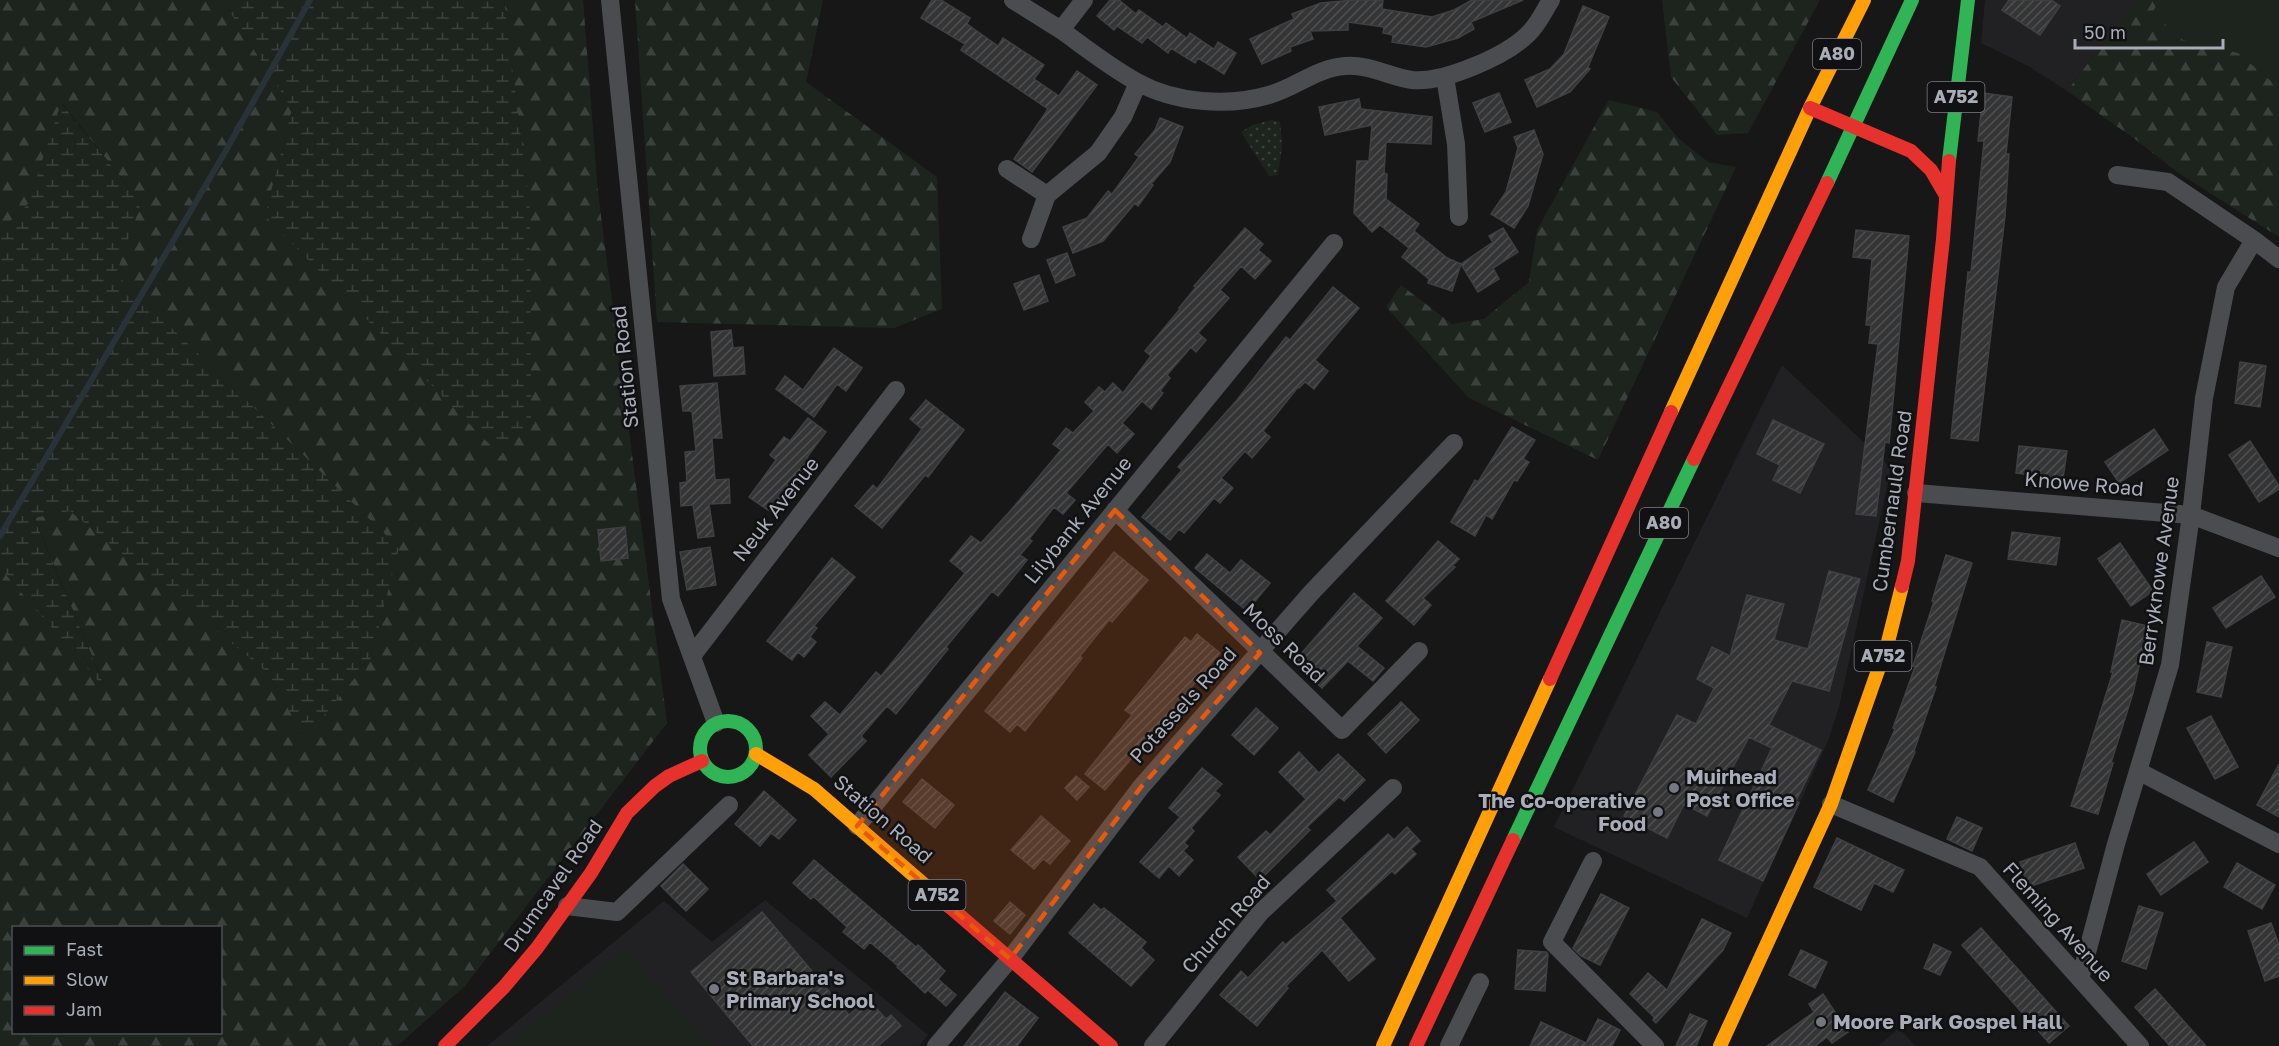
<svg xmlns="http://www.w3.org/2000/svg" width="2279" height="1046" font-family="'Golos Text',sans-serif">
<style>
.built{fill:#212123}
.grass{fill:#1d241e}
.forest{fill:url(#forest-firs);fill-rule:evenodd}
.wetland{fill:url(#wetland-marsh)}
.park{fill:url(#park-dots)}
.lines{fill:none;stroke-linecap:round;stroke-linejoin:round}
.stream{stroke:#2a3239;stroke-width:6}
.building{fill:url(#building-hatch);stroke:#3f4043;stroke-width:1.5}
.street{stroke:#4b4c50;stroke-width:18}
.fast{stroke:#30b455;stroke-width:14}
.slow{stroke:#ff9f0a;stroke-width:14}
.jam{stroke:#e5322d;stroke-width:14}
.marked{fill:#e8590c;fill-opacity:0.2;stroke:#e8590c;stroke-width:4.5;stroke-dasharray:12 8;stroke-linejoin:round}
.poi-dot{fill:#757880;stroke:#111113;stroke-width:2}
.labels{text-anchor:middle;stroke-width:5;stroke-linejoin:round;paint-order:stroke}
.shield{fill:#111113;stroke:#7b7e86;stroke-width:1.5}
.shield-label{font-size:18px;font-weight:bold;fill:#a8adb8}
.street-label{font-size:20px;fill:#a8adb8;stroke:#111113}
.poi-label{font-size:20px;font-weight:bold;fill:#a8adb8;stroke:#111113;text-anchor:start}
</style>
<defs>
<pattern id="forest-firs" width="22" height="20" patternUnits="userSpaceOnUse" patternTransform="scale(1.5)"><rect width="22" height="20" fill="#1d241e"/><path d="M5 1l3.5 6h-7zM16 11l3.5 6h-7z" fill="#3b413d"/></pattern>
<pattern id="wetland-marsh" width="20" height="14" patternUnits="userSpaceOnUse" patternTransform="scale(1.5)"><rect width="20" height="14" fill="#1d241e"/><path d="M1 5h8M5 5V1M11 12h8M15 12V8" fill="none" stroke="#3b413d"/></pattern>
<pattern id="park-dots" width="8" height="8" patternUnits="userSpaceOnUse" patternTransform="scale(1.5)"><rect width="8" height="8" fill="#1d241e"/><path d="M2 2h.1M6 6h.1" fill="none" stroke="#3b413d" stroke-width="1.8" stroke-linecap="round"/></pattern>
<pattern id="building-hatch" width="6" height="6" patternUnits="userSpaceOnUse" patternTransform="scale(1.5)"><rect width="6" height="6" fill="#353536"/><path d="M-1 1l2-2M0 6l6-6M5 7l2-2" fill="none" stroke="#4f5051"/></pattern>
</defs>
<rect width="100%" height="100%" fill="#171717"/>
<path class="built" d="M1985 0H2136L2067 91 2028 66 1981 43Z
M1782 365 1891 468 1839 707 1828 741 1747 918 1554 827Z
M765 900 928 1035 919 1046H487L664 901 712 942Z
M1899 1028 1915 1046H1878Z"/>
<path class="grass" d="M2148 0H2279V164L2139 17Z
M626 950 711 1046H506Z"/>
<path class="forest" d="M0 0H222L292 109 265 216 530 209 504 0H583L598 193 667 723 465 986 397 1046H0V568L105 687 34 517 70 511 269 674 305 739 399 548 116 274 141 203 62 103 28 204 0 231ZM14 928H220V1032H14Z
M635 0H823L806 82 937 177 942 309 894 328 657 322Z
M1662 0H1820L1748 133 1717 135 1671 77Z
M2136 0H2160L2152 13 2183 40 2238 53 2279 88V237L2177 172 2139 142 2067 91Z
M1609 100 1657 112 1678 138 1708 162 1736 167 1598 460 1469 398 1386 307 1401 285 1452 324 1484 319 1529 282 1537 230Z"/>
<path class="wetland" d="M222 0H504L530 209 531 417 501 456 265 216 292 109Z
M61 103 141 203 116 274 399 548 371 658 305 739 269 674 70 511 34 518 106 690 0 568V231L28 204Z"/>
<path class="park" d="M1272 120 1280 122 1282 146 1278 175 1269 176 1241 132 1252 125Z"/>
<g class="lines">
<path class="stream" d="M0 536 224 154 310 0"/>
</g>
<path class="building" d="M932 0H941L970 18 967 24 998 46 1003 38 1044 65 1034 79 1059 96 1077 71 1097 85 1032 172 1014 159 1048 109 961 50 965 44 921 18Z
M1110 0H1119L1136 14 1139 10 1163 27 1166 23 1187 38 1190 33 1214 49 1218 42 1236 53 1224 74 1198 58 1195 63 1171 48 1168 53 1147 37 1142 43 1117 26 1114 30 1097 16Z
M1354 0H1383L1382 9 1432 17 1454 10 1472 0H1523L1471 22 1474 29 1458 38 1426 47 1392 42 1393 35 1383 33 1384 27 1348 22V30L1310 31 1313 39 1290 47 1291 51 1262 64 1250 39 1294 19 1292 14 1321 3Z
M2009 0H2051L2060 6 2040 35 2002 10Z
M1583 6 1609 17 1588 67 1590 69 1570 92 1537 107 1525 80 1550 69 1564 54Z
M1499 93 1511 122 1485 132 1473 103Z
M1983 93 2012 97 2006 154H2009L2005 216 1978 441 1951 438 1968 272H1971L1984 141H1978Z
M1359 99 1361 109 1432 117 1431 144 1386 142 1384 173 1387 174 1386 199 1419 224 1414 231 1447 258 1461 264 1493 242 1489 236 1503 228 1518 252 1493 268 1499 279 1478 292 1461 264 1452 291 1428 283 1429 279 1402 257 1409 248 1380 225 1372 232 1354 213 1357 161H1369L1372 125 1325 135 1319 107Z
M1160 118 1183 127 1170 162 1151 184 1153 185 1138 206 1135 203 1103 241 1073 253 1063 227 1087 218 1108 191 1112 194 1139 157 1135 154 1155 130Z
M1534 130 1543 154 1528 206 1514 228 1491 214 1506 192 1518 148 1514 137Z
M1245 228 1263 244 1258 250 1271 261 1255 279 1241 266 1220 290 1229 298 1198 333 1206 340 1196 352 1191 347 1167 375 1170 378 1160 391 1163 393 1151 409 1142 401 1122 423 1134 434 1117 453 1108 444 1066 493 1075 500 1063 514 1054 507 1029 539 1032 541 1020 555 1027 560 1011 580 998 596 992 591 946 647 948 649 896 714 887 706 861 736 866 741 831 777 809 755 829 734 811 716 825 702 840 715 876 672 881 676 965 573 950 561 971 536 981 543 1012 509 1061 450 1053 444 1066 428 1073 433 1094 411 1085 402 1099 387 1105 392 1113 383 1123 393 1151 356 1145 351 1180 309 1179 308 1196 287 1194 286Z
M1856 230 1909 236 1889 443 1885 442 1876 516 1856 514 1878 344 1869 343 1871 325H1866L1872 259 1853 257Z
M1067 253 1075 275 1056 283 1047 260Z
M1039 275 1048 301 1024 310 1014 284Z
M1333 287 1359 308 1315 360 1328 371 1314 389 1305 382 1299 388 1298 387 1263 431 1270 437 1252 458 1245 451 1221 478 1233 488 1220 503 1214 498 1184 533 1179 529 1170 540 1142 517 1182 470 1178 467 1237 400 1286 337 1290 340Z
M731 330 733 348 743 347 745 374 714 376 711 332Z
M834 348 862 368 846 391 837 384 814 417 776 389 785 376 803 390Z
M2240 362 2266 366 2260 407 2235 403Z
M717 383 722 438H712L715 480 729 479 730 503 709 504 714 536 698 538 693 505 681 506 680 483 687 482 685 452 696 451 692 411H683L680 386Z
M926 400 964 430 928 477 925 475 882 528 855 506 873 485 877 489 922 429 910 419Z
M808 418 826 432 807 457 812 461 793 484 796 486 785 502 780 499 771 512 749 497 776 460 770 455 784 437 790 441Z
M1773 420 1824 444 1800 493 1773 480 1780 465 1757 454Z
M1512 427 1535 440 1523 459 1529 462 1517 481 1514 480 1492 519 1486 515 1475 536 1451 522 1475 480 1478 482Z
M2154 429 2168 450 2119 483 2105 462Z
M2250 441 2279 486V489L2259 502 2229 455Z
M2019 446 2067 451 2063 478 2016 473Z
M625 527 628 558 601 561 598 530Z
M2012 532 2060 538 2056 565 2008 559Z
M1438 541 1459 559 1452 566 1455 567 1423 598 1431 605 1414 625 1386 601Z
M2120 543 2153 591 2131 606 2098 559Z
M710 547 716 585 687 590 680 552Z
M1114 552 1148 580 1112 622 1109 620 1080 656 1082 658 1063 683 1025 731 1017 724 1010 732 985 711Z
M1207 554 1230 573 1241 560 1270 583 1247 611 1195 568Z
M1946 555 1972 563 1934 687H1936L1914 751 1915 752 1893 802 1868 790 1895 729 1893 728 1915 667 1913 666 1934 601H1932Z
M832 558 855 577 814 626 817 628 810 637 816 642 804 657 798 652 792 660 767 641Z
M1829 571 1860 579 1829 691 1792 681 1769 725 1821 750 1796 801 1799 803 1763 881 1719 860 1772 748 1749 737 1707 816 1684 804 1667 838 1624 816 1677 715 1696 724 1714 688 1697 679 1712 647 1730 656 1747 595 1784 604 1774 640 1808 649Z
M2261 576 2275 597 2226 628 2213 608Z
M1354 593 1382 618 1357 646 1384 668 1373 681 1348 661 1322 688 1294 662Z
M2122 620 2148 626 2133 693 2111 763H2113L2098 814 2071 806 2113 672H2111Z
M1197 634 1220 653 1105 790 1085 774 1132 715 1125 710 1185 637 1191 642Z
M2207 642 2232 647 2221 697 2197 692Z
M1401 702 1419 720 1386 753 1368 734Z
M1256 708 1278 728 1254 755 1232 735Z
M2211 716 2238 767 2215 779 2187 728Z
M1299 752 1319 773 1338 754 1365 780 1344 801 1339 797 1307 827 1310 830 1260 880 1238 857 1266 831 1270 835 1306 799 1279 772Z
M2279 764V817L2257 805Z
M1202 768 1222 784 1215 791 1220 795 1191 828 1194 831 1184 843 1188 846 1183 851 1193 860 1179 876 1169 866 1159 878 1140 862 1180 817 1169 808Z
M1076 776 1089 787 1077 800 1065 788Z
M922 779 954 805 935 828 903 802Z
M764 791 796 820 779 839 771 833 760 846 735 824Z
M1041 816 1070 841 1050 864 1043 859 1034 869 1011 850Z
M1957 817 1982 828 1972 851 1947 839Z
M1407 827 1420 841 1411 849 1416 854 1395 874 1392 871 1340 918 1375 959 1349 981 1322 950 1286 986 1288 988 1257 1026 1220 995 1241 971 1248 978 1283 942 1285 945 1337 901 1327 890 1388 834 1394 840Z
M1837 838 1904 870 1893 892 1874 883 1861 910 1814 887Z
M2194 842 2208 862 2161 895 2147 874Z
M2075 843 2084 868 2028 887 2020 862Z
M814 860 916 947 918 945 945 971 938 979 956 995 946 1006 928 990 925 993 897 967 898 966 870 942 864 949 843 932 847 927 813 896 811 899 793 883Z
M2237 863 2275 885 2262 909 2224 887Z
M683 864 708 889 686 911 661 886Z
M1601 894 1629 908 1600 965 1581 956 1573 948Z
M1010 902 1025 915 1010 934 994 921Z
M1094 904 1101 910 1104 908 1146 942 1141 948 1154 960 1131 986 1069 933Z
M2139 906 2163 913 2146 969 2122 961Z
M762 912 849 1015 867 998 886 1019 891 1015 901 1026 878 1046H753L691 972Z
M1702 919 1731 933 1723 950 1656 1023 1653 1020 1654 1017 1630 994 1648 973 1667 990Z
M2271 923 2279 945V976L2265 981 2248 931Z
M1981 928 2069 1026 2049 1043 1962 945Z
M1934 944 1951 952 1940 975 1924 968Z
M1518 950 1546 952 1548 954 1545 991 1515 989Z
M1801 950 1827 962 1815 988 1789 975Z
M2155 989 2206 1046H2170L2135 1007Z
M1005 992 1038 1018 1017 1046H964Z
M1823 994 1848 1032 1832 1043 1827 1037 1815 1046H1767L1814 1012 1809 1004Z
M1690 1014 1707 1021 1696 1046H1676Z
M1598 1019 1620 1030 1612 1046H1530L1541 1022 1586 1043Z"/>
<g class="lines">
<path class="street" d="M610 0 671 599 716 723
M1013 0 1061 30
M1084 0 1061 30C1086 48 1110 67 1137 82 1175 103 1228 107 1269 95 1296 87 1317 68 1345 66 1369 64 1390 77 1412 80 1444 83 1506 56 1528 34 1538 25 1544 11 1551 0
M1445 77 1456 144 1459 217
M1007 169 1047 195 1098 153 1123 117 1138 83
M2117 175 2168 182 2254 240 2279 259
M1031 239 1047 195
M1916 493 2191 515 2279 548
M1115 510 1342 730 1419 651
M692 656 896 390
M2138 771 2279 844
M1831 804 1980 867 2140 1046
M857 826 1334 243
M1593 861 1552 942 1655 1046
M567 906 617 912 729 805
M2080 979 2116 844 2170 665 2191 515 2204 398 2226 287 2254 240
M936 1046 1010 959 1141 787 1311 593 1454 443
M1153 1046 1260 913 1393 788
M1449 1046 1480 982"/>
<path class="fast" d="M1949 161 1968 0
M1827 183 1912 0
M700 749a28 28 0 1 1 56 0a28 28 0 1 1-56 0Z
M1513 840 1694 459"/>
<path class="slow" d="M1671 412 1810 108 1864 0
M756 754 814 789 950 907
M1383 1046 1550 679
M1720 1046 1831 804 1888 642 1902 586"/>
<path class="jam" d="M1810 108 1911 151 1931 170 1945 194
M1694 459 1827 183
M1902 586 1908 561 1943 239 1949 161
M1550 679 1671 412
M950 907 1111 1046
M445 1046 504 987 537 948 591 873 627 813 655 786 669 776 702 761
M1416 1046 1513 840"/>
</g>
<path class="marked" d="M1115 510 1260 653 1141 787 1010 959 857 826Z"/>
<g class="poi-dot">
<circle cx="1674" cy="788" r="6"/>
<circle cx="1658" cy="812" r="6"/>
<circle cx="714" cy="989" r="6"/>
<circle cx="1821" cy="1022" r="6"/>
</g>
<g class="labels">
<g class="shield">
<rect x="1813" y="39" width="48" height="30" rx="4.5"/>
<rect x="1927.5" y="82" width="57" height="30" rx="4.5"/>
<rect x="1640" y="508" width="48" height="30" rx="4.5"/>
<rect x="1854.5" y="641" width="57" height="30" rx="4.5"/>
<rect x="908.5" y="880" width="57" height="30" rx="4.5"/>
</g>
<g class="shield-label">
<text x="1837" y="60">A80</text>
<text x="1956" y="103">A752</text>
<text x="1664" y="529">A80</text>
<text x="1883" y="662">A752</text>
<text x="937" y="901">A752</text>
</g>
<g class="street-label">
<text transform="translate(625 367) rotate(-96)" y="7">Station Road</text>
<text transform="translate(2084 484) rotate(5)" y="7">Knowe Road</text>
<text transform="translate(1892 501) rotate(-82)" y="7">Cumbernauld Road</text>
<text transform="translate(776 509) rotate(-52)" y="7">Neuk Avenue</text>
<text transform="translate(1078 520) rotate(-51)" y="7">Lilybank Avenue</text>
<text transform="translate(2159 571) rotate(-82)" y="7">Berryknowe Avenue</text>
<text transform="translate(1284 643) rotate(44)" y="7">Moss Road</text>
<text transform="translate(1183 705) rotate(-48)" y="7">Potassels Road</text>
<text transform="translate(883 819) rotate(41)" y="7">Station Road</text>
<text transform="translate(553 886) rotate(-55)" y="7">Drumcavel Road</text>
<text transform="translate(2058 922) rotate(48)" y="7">Fleming Avenue</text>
<text transform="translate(1226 924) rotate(-49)" y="7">Church Road</text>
</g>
<g class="poi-label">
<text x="1686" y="784">Muirhead<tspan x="1686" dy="23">Post Office</tspan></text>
<text x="1646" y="808" text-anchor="end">The Co-operative<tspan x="1646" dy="23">Food</tspan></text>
<text x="726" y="985">St Barbara's<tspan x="726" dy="23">Primary School</tspan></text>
<text x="1833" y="1029">Moore Park Gospel Hall</text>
</g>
</g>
<rect x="12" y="926" width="210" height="108" fill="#111113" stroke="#4d4f55" stroke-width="1.5"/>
<rect x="24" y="946" width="30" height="9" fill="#30b455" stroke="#4d4f55" stroke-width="1.5"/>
<text x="66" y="956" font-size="18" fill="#a8adb8">Fast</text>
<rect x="24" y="976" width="30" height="9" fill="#ff9f0a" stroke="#4d4f55" stroke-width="1.5"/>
<text x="66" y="986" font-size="18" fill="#a8adb8">Slow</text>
<rect x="24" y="1006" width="30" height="9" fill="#e5322d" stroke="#4d4f55" stroke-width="1.5"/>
<text x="66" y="1016" font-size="18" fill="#a8adb8">Jam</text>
<path d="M2075 39v9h148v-9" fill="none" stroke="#a8adb8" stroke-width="3"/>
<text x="2084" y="39" font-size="18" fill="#a8adb8" stroke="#111113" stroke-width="4.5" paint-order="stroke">50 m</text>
</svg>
